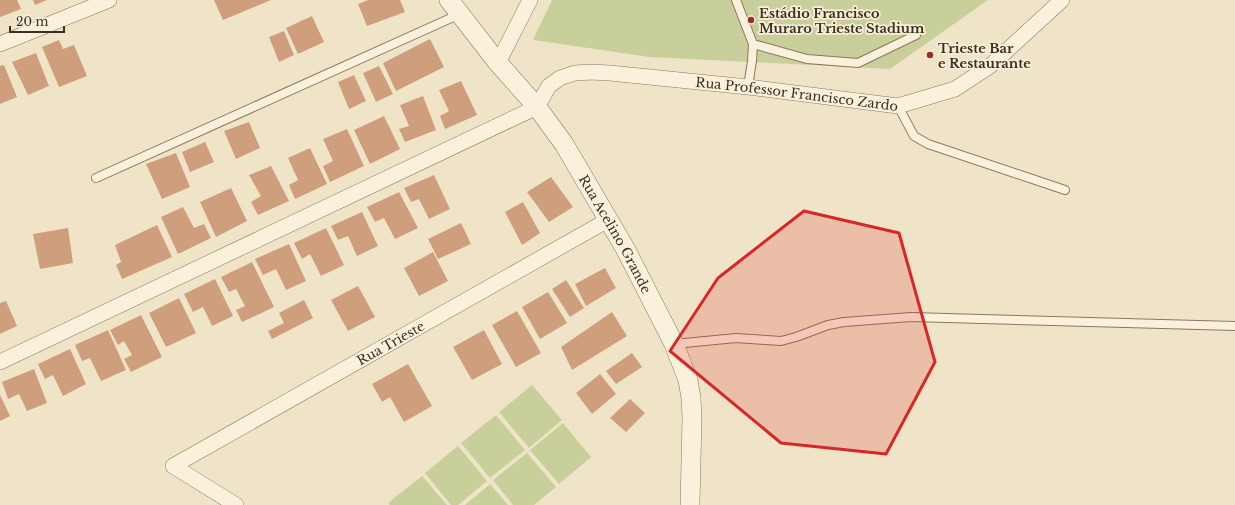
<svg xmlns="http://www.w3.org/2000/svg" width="1235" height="505" font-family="'Libre Baskerville',serif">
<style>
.green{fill:#c9cf9b}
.building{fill:#cf9f7d}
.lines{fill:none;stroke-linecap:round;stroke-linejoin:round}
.service-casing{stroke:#8d765c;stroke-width:10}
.minor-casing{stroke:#8d765c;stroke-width:16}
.tertiary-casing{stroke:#8d765c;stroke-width:20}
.service{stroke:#faf1dc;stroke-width:8}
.minor{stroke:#faf1dc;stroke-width:15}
.tertiary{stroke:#faf1dc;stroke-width:19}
.marked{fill:#d62828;fill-opacity:0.2;stroke:#d62828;stroke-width:3;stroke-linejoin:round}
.poi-dot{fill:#9e2a2b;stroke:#f7eed8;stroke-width:1.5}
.labels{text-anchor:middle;stroke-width:3.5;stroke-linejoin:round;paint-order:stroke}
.poi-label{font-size:13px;font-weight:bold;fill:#3d2e20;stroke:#f7eed8;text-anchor:start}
.street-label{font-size:13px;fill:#3d2e20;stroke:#f7eed8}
</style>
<rect width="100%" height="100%" fill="#f0e4c8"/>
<path class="green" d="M552 0H988L890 69 650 57 533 40Z
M532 385 562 420 529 448 499 412Z
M496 415 525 450 490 478 461 443Z
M563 423 591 457 559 484 530 450Z
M458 446 487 481 458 505H451L425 473Z
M527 453 556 487 534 505H513L493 480Z
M422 476 447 505H390L388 503Z
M490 484 508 505H465Z"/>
<path class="building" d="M0 0H17L21 9 0 17Z
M33 0H47L35 5Z
M214 0H271L223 20Z
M368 0H400L405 12 367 26 358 4Z
M312 16 324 42 298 54 286 28Z
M284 31 294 55 279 62 269 37Z
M430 39 444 67 396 91 383 63Z
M59 40 63 49 74 45 87 76 59 87 42 47Z
M36 53 49 86 28 95 12 62Z
M4 65 17 97 0 104V66Z
M379 66 393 94 376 102 363 73Z
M354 75 366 101 349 109 338 82Z
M461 81 477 115 445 129 440 116 449 111 439 90Z
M423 96 436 130 405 142 399 129 409 126 400 105Z
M384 116 400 149 370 164 354 130Z
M249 122 260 148 236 159 224 131Z
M347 129 364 166 330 182 323 166 333 161 323 139Z
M205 142 214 162 190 172 182 152Z
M310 148 327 184 295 199 289 185 298 180 288 158Z
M176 153 190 187 162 199 146 164Z
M271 166 289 201 258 215 251 202 261 196 249 175Z
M434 175 450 209 429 219 419 199 411 202 404 188Z
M551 177 573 207 549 222 527 192Z
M231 188 247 221 216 237 200 202Z
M399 192 418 228 395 239 384 218 375 222 367 207Z
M523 202 540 233 522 245 505 212Z
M183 207 194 228 204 224 211 238 178 254 161 217Z
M362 212 378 246 357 256 348 236 338 240 331 226Z
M461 223 471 244 438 259 428 239Z
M157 225 172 257 122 279 116 265 121 262 115 245Z
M68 228 73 263 40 269 33 234Z
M326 228 344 265 321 276 310 254 302 259 294 243Z
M289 244 306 281 286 290 276 269 263 275 255 259Z
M433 252 448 281 419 296 404 268Z
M252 262 274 307 242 322 236 310 245 306 236 289 229 292 221 277Z
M605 268 616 288 586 306 575 284Z
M215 279 233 316 212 326 203 307 193 312 184 294Z
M566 280 584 308 570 317 552 289Z
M358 286 375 317 348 331 331 300Z
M548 292 567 323 540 339 522 307Z
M179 298 196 333 166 347 149 313Z
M304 300 313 318 272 339 268 331 284 323 279 313Z
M6 301 17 326 0 334V303Z
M517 311 541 353 516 367 492 325Z
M612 312 627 336 572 370 561 347Z
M141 315 162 357 131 372 124 359 132 355 124 341 118 345 110 330Z
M108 330 126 370 101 381 90 358 82 361 75 345Z
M484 330 502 364 472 380 453 347Z
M70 349 86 384 63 396 53 375 45 379 38 364Z
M632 353 642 367 616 384 606 371Z
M408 364 432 406 404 422 390 397 382 402 372 384Z
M34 369 47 403 27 411 19 394 8 399 2 382Z
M600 374 616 394 592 414 576 393Z
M0 395 10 416 0 421Z
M630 399 645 413 626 432 610 418Z"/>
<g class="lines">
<g class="service-casing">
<path id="service" d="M736 0 753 44 752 61 748 87
M753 44 807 59 858 63 916 35
M898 106 914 136 928 144 1065 190
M96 178 460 14
M674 344 736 338 781 341 796 337 828 325 844 322 911 317 1235 326"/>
</g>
<g class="minor-casing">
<g id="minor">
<path d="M0 44 109 0"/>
<path d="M498 63 530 0"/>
<path id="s1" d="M0 362 537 107 549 86 560 78 575 73 591 72 610 73 748 87 898 106 955 89 990 66 1062 0"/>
<path id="s2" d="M236 505 173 466 608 220"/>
</g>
</g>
<g class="tertiary-casing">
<g id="tertiary">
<path id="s3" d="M449 0 498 63 537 107 564 144 626 250 674 344 688 380 691 398 692 418 690 505"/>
</g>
</g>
<use href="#service" class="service"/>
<use href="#minor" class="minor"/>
<use href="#tertiary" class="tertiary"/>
</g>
<path class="marked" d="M804 211 899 233 935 362 886 454 781 443 670 351 718 278Z"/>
<g class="poi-dot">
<circle cx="751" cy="20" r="4"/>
<circle cx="930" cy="55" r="4"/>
</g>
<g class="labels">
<g class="poi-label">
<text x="759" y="18">Estádio Francisco<tspan x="759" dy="15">Muraro Trieste Stadium</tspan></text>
<text x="938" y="53">Trieste Bar<tspan x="938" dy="15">e Restaurante</tspan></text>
</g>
<g class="street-label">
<text dy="5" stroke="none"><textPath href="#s1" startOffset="871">Rua Professor Francisco Zardo</textPath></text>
<text dy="5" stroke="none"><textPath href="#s3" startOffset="288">Rua Acelino Grande</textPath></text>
<text dy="5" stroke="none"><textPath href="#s2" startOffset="324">Rua Trieste</textPath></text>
</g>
</g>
<path d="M10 26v6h54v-6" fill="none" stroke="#3d2e20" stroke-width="2"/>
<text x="16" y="26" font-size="12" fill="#3d2e20" stroke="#f7eed8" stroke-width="3" paint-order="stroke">20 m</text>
</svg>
